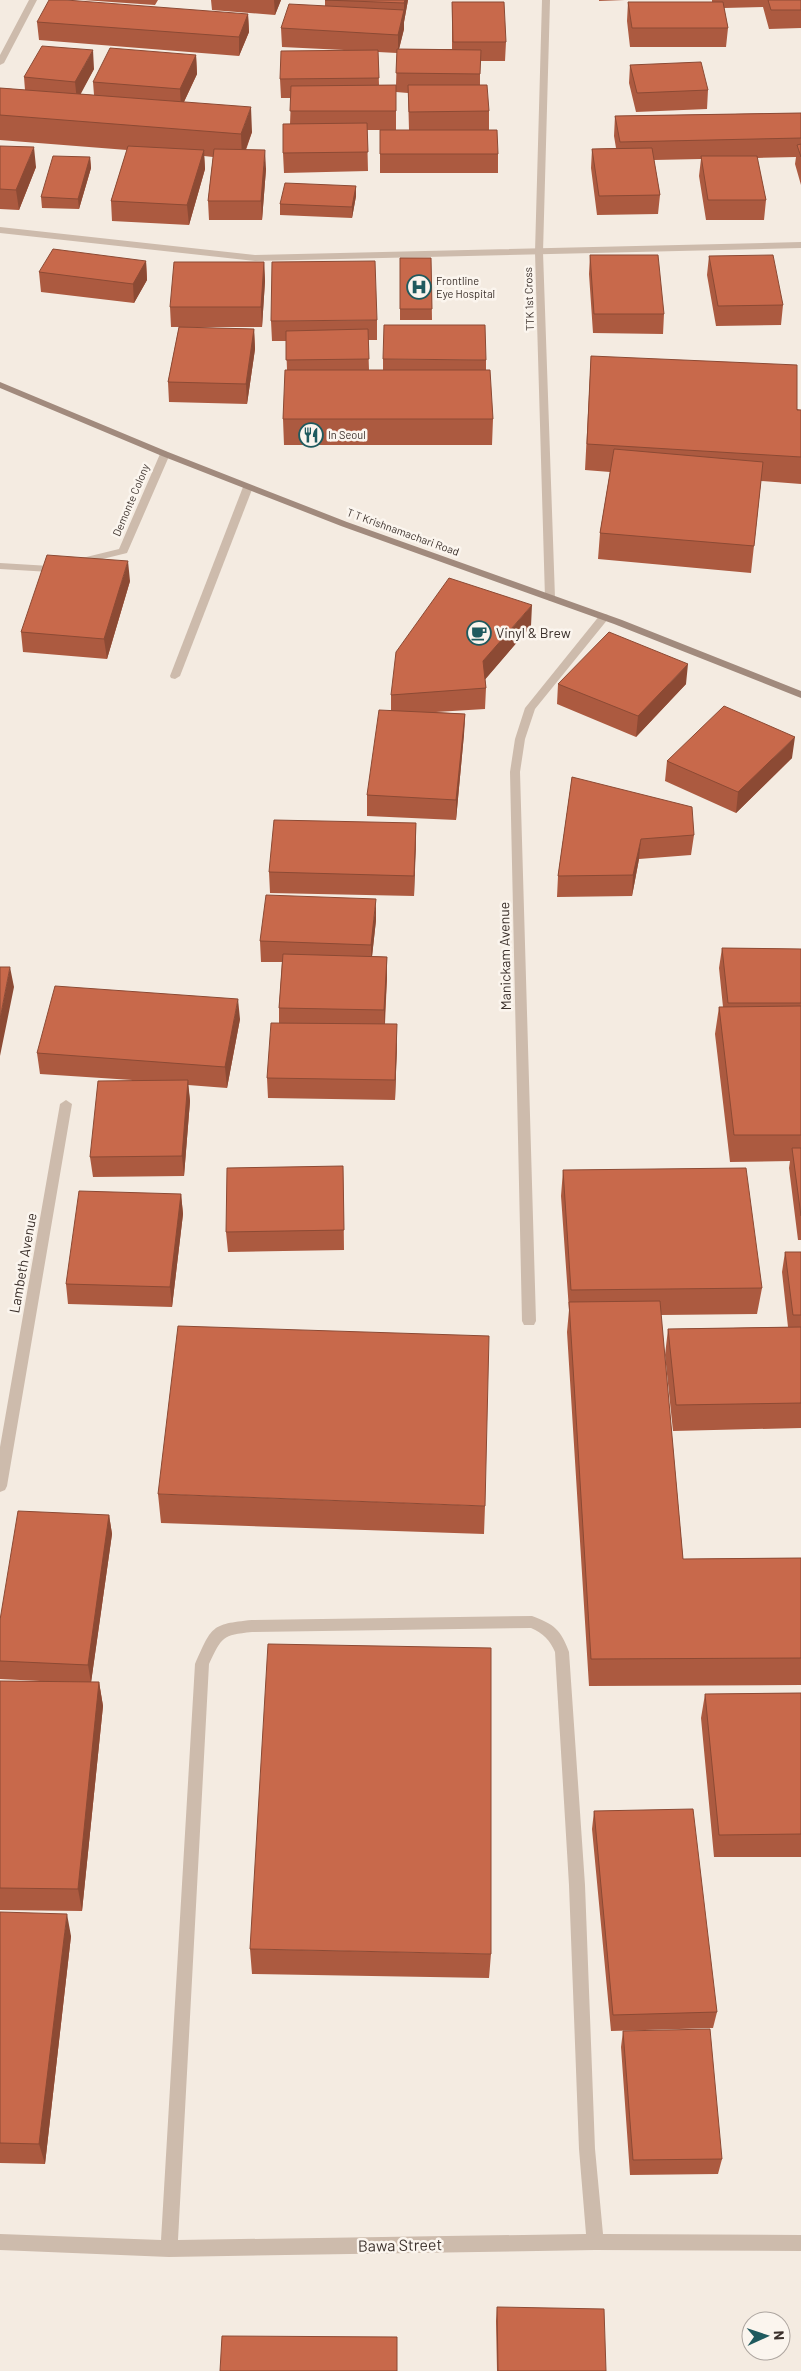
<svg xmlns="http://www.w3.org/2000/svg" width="801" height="2371" font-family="Barlow,sans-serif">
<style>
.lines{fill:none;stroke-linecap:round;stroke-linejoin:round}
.service{fill:#cdbbac;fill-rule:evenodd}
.minor{fill:#cdbbac;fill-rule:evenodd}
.tertiary{fill:#cdbbac;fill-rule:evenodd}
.secondary{fill:#a18a7d;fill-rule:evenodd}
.wall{fill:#ac5a40;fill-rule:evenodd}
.shaded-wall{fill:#8c4a34}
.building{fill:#c8694b;stroke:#8c4a34}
.labels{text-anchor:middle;stroke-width:5;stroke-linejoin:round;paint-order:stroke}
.far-poi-label{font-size:11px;fill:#3b302b;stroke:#fbf5ee;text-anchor:start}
.far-street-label{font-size:11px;fill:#3b302b;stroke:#fbf5ee}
.poi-label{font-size:14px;fill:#3b302b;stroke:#fbf5ee;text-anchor:start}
.street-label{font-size:14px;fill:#3b302b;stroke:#fbf5ee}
.near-street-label{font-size:16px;fill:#3b302b;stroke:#fbf5ee}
</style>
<rect width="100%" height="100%" fill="#f4ebe1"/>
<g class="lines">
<path class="service" d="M248 484 253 487 180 676 175 679 171 678 170 676 243 487Z"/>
<path class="minor" d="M29 0H37L4 63 0 65V55Z
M0 227 255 255 801 242V248L255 261 0 233Z
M165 451 170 454 127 553 78 565 74 564V560L119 549 160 454Z
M0 563 50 566 59 564 64 567 50 572 0 569Z
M604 614 608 615V619L535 709 525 739 520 772 536 1321 534 1325H524L522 1321 510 772 515 739 525 708 600 615Z
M66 1100 72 1104 7 1486 5 1490 0 1492V1447L60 1104Z
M532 1616C554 1624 561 1630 569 1652L585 1885 595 2149 603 2234 801 2235V2251L595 2250 169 2257 0 2250V2234L161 2240 195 1664C212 1627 210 1624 252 1620ZM531 1628C543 1633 550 1640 555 1652L569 1885 579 2149 586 2234 178 2240 209 1664C222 1637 222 1635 252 1632Z"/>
<path class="tertiary" d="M542 0H550L543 252 555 598 550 601 545 598 535 252Z"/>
<path class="secondary" d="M0 382 168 452 347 522 622 620 801 691V698L614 624 341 526 162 456 0 388Z"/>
</g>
<path class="wall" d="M83 0H158L155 5Z
M211 0H281L275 15 212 10Z
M325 0H408L404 22V29L399 49H452V2L506 42 505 61H480V85L489 111V130L498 154V173H380V130H409L408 93 396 92V130H367L368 171 284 173 283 153 290 124 291 98H281L280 79 344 50 282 47 281 28 325 6ZM378 52 397 53 396 85H379Z
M599 0H625L599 1Z
M712 0H801V28L769 29 763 7 724 8 728 28 726 47H630L627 21 628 2H712Z
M248 14 249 32 239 56 39 40 37 22Z
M196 55 197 74 184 102 252 132 246 150 266 169 262 220H209L208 201 213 157 204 156 205 169 189 225 112 221 111 201 127 150 0 140V88L25 90 24 77 94 69 80 94 94 95 93 82Z
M630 65 708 90 707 109 636 112 629 83Z
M801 113V185L795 164 796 157 757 158 766 200 764 220H706L699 176 701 159 654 160 660 195 658 214 597 215 591 168 592 149 616 148 614 136 615 116Z
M0 146 36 167 19 210 0 209Z
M90 157 91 168 79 209 42 208 41 197Z
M356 186V196L352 218 280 215V204Z
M590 255 664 314 663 334 593 333 589 274Z
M709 256 783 305 781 325 716 326 707 275Z
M400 258H431L432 320H400Z
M146 261 147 280 134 303 41 292 39 272Z
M264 262 265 281 262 327H179L254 329 255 349 247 404 169 402 168 382 179 327H171L170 307Z
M377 320V340H368L369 370H383V359L486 360V370L493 419 492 445H284L283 419 287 370 286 341H272L271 321Z
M591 356 801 410V484L761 481 751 573 598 559 600 533 610 472 585 470Z
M130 581 107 659 23 652 21 632Z
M531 626 485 679 486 688 485 709 436 712 465 714 464 734 456 820 367 816V795L391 710V695Z
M558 684H686L636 737 557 704Z
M792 758 736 813 665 781 667 761Z
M572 777 694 835 691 855 639 859 632 896 557 897 558 876Z
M416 823 414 896 270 893 269 872Z
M376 920 372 956 387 957V977L385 1024 397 1044 395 1100 268 1098 267 1078 279 1023V1008L282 962H261L260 941Z
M722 948 801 949V1240H798L789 1168 790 1161 730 1162 715 1034 719 1007H723L719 968Z
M240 1019 227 1088 188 1085 190 1101 184 1176 93 1177 90 1157 132 1080 40 1074 37 1053Z
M343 1166 344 1250 228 1252 226 1232Z
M563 1170 762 1288 757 1314 661 1315 683 1559 801 1558V1685L589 1686 567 1332 569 1310 561 1196Z
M181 1194 183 1214 172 1307 68 1304 66 1284Z
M785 1252H801V1428L673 1431 665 1355 668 1329 788 1327 782 1272Z
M158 1494 485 1506 484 1534 161 1523Z
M109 1515 112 1534 91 1682H99L103 1706 82 1911 0 1910V1681H40L0 1679V1620Z
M801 1693V1857H714L701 1718 705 1694Z
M594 1811 717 2012 713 2028 611 2031 592 1829Z
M0 1912 71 1936 45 2164 0 2163Z
M250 1949 491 1954 489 1978 252 1974Z
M623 2031 722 2159 718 2174 630 2175 621 2047Z
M497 2307 606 2371H497L496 2321Z"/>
<path class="shaded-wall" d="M274 0H281L275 15Z
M405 0H408L404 22V3Z
M404 10V29L398 53V35Z
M248 14 249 32 239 56V37Z
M93 50 94 69 77 101 75 82Z
M196 55 197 74 181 108 180 89Z
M251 107 252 132 242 159 241 134Z
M34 147 36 167 19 210 16 190Z
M204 150 205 169 189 225 187 205Z
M265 150 266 169 262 220 261 201Z
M90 157 91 168 79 209 78 199Z
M356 186V196L352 218V207Z
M146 261 147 280 134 303 133 284Z
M264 262 265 281 262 327 261 307Z
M254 329 255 349 247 404 246 384Z
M128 561 130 581 107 659 104 639Z
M532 605 531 626 483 682V661Z
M688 664 686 684 636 737 638 716Z
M465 714 464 734 456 820V800Z
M795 737 792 758 736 813 738 792Z
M416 823V844L414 896V876Z
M641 839 639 859 632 896 633 875Z
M376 899V920L371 966V945Z
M387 957V977L384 1031V1010Z
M10 967 14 987 0 1056V1019Z
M238 999 240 1019 227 1088 225 1067Z
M397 1024V1044L395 1100V1080Z
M188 1080 190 1101 184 1176 182 1156Z
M181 1194 183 1214 172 1307 170 1287Z
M109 1515 112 1534 91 1683 88 1665Z
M99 1682 103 1706 82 1911 78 1889Z
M67 1914 71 1936 45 2164 39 2144Z"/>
<path class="building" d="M49 0H66L248 14 239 37 37 22Z
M325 0H405L404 3Z
M768 0H801V10H771Z
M452 2H504L506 42H453Z
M628 2H723L728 28H632Z
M289 4 404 10 398 35 281 28Z
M42 46 93 50 75 82 24 77Z
M110 48 196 55 180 89 93 82Z
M397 49 481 50 480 74 396 73Z
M378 50 379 78 280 79 281 51Z
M701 62 708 90 637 93 630 65Z
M396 85V111H290L291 86Z
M408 85H487L489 111 409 112Z
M0 88 251 107 241 134 0 115Z
M801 113V138L620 142 615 116Z
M367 123 368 152 283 153V124Z
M380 130H497L498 154H380Z
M801 144V157L797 145Z
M0 146 34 147 16 190 0 189Z
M128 146 204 150 187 205 111 201Z
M652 148 660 195 599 196 592 149Z
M214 149 265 150 261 201H208Z
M53 156 90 157 78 199 41 197Z
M701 156H757L766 200H708Z
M285 183 356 186 352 207 280 204Z
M53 249 146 261 133 284 39 272Z
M590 255H658L664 314H594Z
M773 255 783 305 718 306 709 256Z
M400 258H431L432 309H400Z
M375 261 377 320 271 321 272 262Z
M174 262H264L261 307H170Z
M384 325H485L486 360 383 359Z
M179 327 254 329 246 384 168 382Z
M368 329 369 359 286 360V331Z
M591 356 797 365V410H801V457L587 444Z
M285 370H490L493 419H283Z
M614 449 763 462 754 546 600 533Z
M47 555 128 561 104 639 21 632Z
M449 578 532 605 483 661 486 688 391 695 396 652Z
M609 632 688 664 638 716 558 684Z
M724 706 795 737 738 792 667 761Z
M379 710 465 714 456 800 367 795Z
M572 777 692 807 694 835 641 839 633 875 558 876Z
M274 820 416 823 414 876 269 872Z
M266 895 376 899 371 945 260 941Z
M722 948 801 949V1003H728Z
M283 954 387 957 384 1010 279 1008Z
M0 967H10L0 1019Z
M55 986 238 999 225 1067 37 1053Z
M801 1006V1135H734L719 1007Z
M271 1023 397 1024 395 1080 267 1078Z
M188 1080 182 1156 90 1157 98 1081Z
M792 1148H801V1216Z
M343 1166 344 1230 226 1232 227 1168Z
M746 1168 762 1288 571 1290 563 1170Z
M79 1191 181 1194 170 1287 66 1284Z
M785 1252H801V1315H793Z
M660 1301 683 1559 801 1558V1658L591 1659 569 1302Z
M178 1326 489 1336 485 1506 158 1494Z
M801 1327V1403L676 1405 668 1329Z
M18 1511 109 1515 88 1665 0 1661V1620Z
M268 1644 491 1648V1954L250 1949Z
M0 1681 99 1682 78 1889 0 1888Z
M801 1693V1834L719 1835 705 1694Z
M693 1809 717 2012 613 2015 594 1811Z
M0 1912 67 1914 39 2144 0 2143Z
M710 2029 722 2159 633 2160 623 2031Z
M497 2307 604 2309 606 2371H498Z
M222 2336 397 2337V2371H220Z"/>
<defs>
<g id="hospital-ring" transform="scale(1.25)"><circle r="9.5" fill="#fbf5ee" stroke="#1f5a5e" stroke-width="1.5"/><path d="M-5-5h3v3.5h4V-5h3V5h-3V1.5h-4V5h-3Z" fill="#1f5a5e"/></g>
<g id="restaurant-ring" transform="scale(1.25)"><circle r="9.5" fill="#fbf5ee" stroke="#1f5a5e" stroke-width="1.5"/><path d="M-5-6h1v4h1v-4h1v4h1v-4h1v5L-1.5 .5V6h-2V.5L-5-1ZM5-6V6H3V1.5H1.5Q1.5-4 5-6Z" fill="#1f5a5e"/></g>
<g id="cafe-ring" transform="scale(1.25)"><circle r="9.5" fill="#fbf5ee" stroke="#1f5a5e" stroke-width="1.5"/><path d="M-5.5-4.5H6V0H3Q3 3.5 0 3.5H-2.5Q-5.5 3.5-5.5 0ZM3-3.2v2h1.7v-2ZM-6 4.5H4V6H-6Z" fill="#1f5a5e"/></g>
</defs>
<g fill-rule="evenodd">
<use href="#hospital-ring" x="419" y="287"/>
<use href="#restaurant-ring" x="311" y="435"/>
<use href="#cafe-ring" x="479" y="633"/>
</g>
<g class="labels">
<g class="far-poi-label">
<text x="436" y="285">Frontline<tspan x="436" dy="13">Eye Hospital</tspan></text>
<text x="328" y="439">In Seoul</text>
</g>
<g class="far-street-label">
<text transform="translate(529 299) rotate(-92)" y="4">TTK 1st Cross</text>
<text transform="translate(131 500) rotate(-67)" y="4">Demonte Colony</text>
<text transform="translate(403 532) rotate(20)" y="4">T T Krishnamachari Road</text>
</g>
<g class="poi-label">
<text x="496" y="638">Vinyl &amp; Brew</text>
</g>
<g class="street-label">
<text transform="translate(505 956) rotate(-91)" y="5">Manickam Avenue</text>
<text transform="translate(23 1263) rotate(-80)" y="5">Lambeth Avenue</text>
</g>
<g class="near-street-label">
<text transform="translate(400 2245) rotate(-1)" y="6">Bawa Street</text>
</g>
</g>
<g transform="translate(766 2336) rotate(87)"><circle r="24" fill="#fbf5ee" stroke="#aea6a0"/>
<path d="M0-4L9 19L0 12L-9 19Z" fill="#1f5a5e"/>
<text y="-8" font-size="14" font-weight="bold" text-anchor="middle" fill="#3b302b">N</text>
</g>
</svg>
